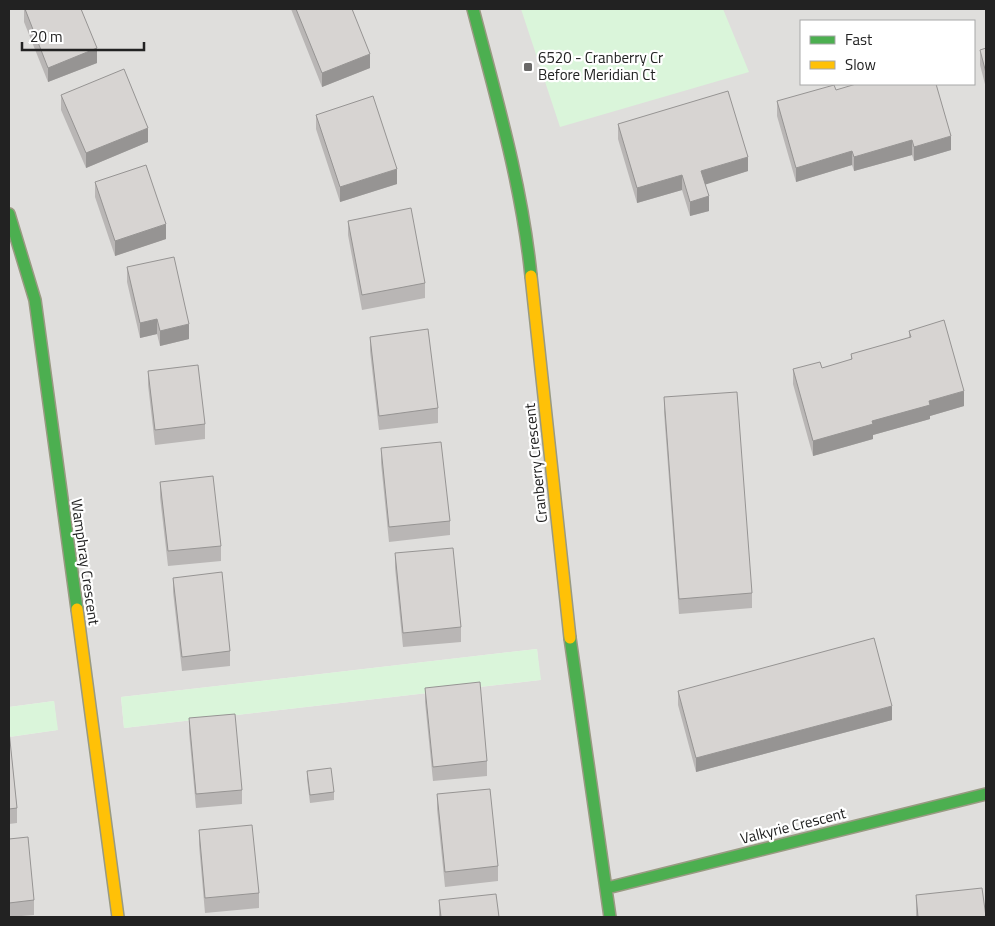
<svg xmlns="http://www.w3.org/2000/svg" width="995" height="926" font-family="'Titillium Web',sans-serif">
<style>
.residential{fill:#dfdedc;fill-rule:evenodd}
.park{fill:#daf5da}
.lines{fill:none;stroke-linecap:round;stroke-linejoin:round}
.fast-casing{stroke:#999a82;stroke-width:14}
.slow-casing{stroke:#999a82;stroke-width:14}
.fast{stroke:#4caf50;stroke-width:11}
.slow{stroke:#ffc107;stroke-width:11}
.wall{fill:#b9b6b5}
.shaded-wall{fill:#969493}
.building{fill:#d7d4d2;stroke:#969493}
.poi-dot{fill:#6a6968;stroke:#fff;stroke-width:2}
.labels{text-anchor:middle;stroke-width:4.5;stroke-linejoin:round;paint-order:stroke}
.poi-label{font-size:15px;fill:#222;stroke:#fff;text-anchor:start}
.street-label{font-size:15px;fill:#222;stroke:#fff}
</style>
<rect width="100%" height="100%" fill="#f0eeeb"/>
<path class="residential" d="M9 9H986V917H9V737L57 730 54 701 9 707ZM801 21H974V84H801ZM537 649 540 680 124 728 121 697Z"/>
<path class="park" d="M521 9H723L749 72 560 127Z
M537 649 541 680 124 728 121 697Z
M54 701 58 730 9 737V707Z"/>
<g class="lines">
<g class="fast-casing">
<path id="fast" d="M473 9C496 97 522 185 531 276
M9 214 35 300 77 609
M570 638 610 917
M607 888 986 794"/>
</g>
<g class="slow-casing">
<path id="slow" d="M531 276 570 638
M77 609 118 917"/>
</g>
<use href="#fast" class="fast"/>
<use href="#slow" class="slow"/>
</g>
<path class="wall" d="M24 9H81L97 63 48 82 24 22Z
M291 9H352L370 68 322 87Z
M986 48V88L980 65V50Z
M836 90 951 150 914 161 912 155 854 171 852 165 796 182 777 116V101Z
M61 95 148 142 86 168 61 110Z
M316 115 397 184 340 202 316 129Z
M618 124 748 171 705 184 709 211 690 216 682 190 637 203 618 139Z
M95 182 166 239 115 256 95 197Z
M348 221 425 283V298L362 310 348 235Z
M127 267 189 339 160 346 157 334 140 338 127 282Z
M909 331 964 406 930 416V419L873 435V439L813 456 793 384V369L822 368 851 360V354L909 338Z
M370 337 438 408V423L379 430 370 351Z
M148 371 205 424V439L155 445 148 385Z
M664 397 752 593V608L679 614 664 412Z
M381 448 450 521V535L389 542 381 463Z
M160 482 221 546V561L168 566 160 497Z
M395 553 461 627V642L403 647 395 568Z
M173 578 230 651V666L182 671 173 592Z
M425 688 487 761V776L433 781 425 702Z
M678 691 892 720 696 772 678 705Z
M189 718 242 790V804L196 808 189 732Z
M9 731 17 808V823L9 824Z
M307 771 334 792V800L310 803 307 779Z
M437 794 498 866V881L445 887 437 809Z
M199 830 259 893V908L205 913 199 845Z
M9 839 34 900V915L9 917Z
M916 895 986 917H916Z
M439 900 499 917H439Z"/>
<path class="shaded-wall" d="M97 48V63L48 82V68Z
M370 54V68L322 87V73Z
M148 128V142L86 168V153Z
M951 136V150L914 161V147Z
M912 140V155L854 171V157Z
M852 151V165L796 182V168Z
M748 157V171L701 186V171Z
M397 169V184L340 202V187Z
M682 175V190L637 203V188Z
M709 196V211L690 216V202Z
M166 224V239L115 256V241Z
M157 319V334L140 338V323Z
M189 324V339L160 346V331Z
M964 391V406L930 416V419L873 435V439L813 456V441L929 401Z
M892 706V720L696 772V758Z"/>
<path class="building" d="M25 9H81L97 48 48 68Z
M296 9H352L370 54 322 73Z
M986 48V73L980 50Z
M124 69 148 128 86 153 61 95Z
M856 84H936L951 136 914 147 912 140 854 157 852 151 796 168 777 101 834 85 836 90Z
M728 91 748 157 701 171 709 196 690 202 682 175 637 188 618 124Z
M373 96 397 169 340 187 316 115Z
M146 165 166 224 115 241 95 182Z
M411 208 425 283 362 295 348 221Z
M174 257 189 324 160 331 157 319 140 323 127 267Z
M944 320 964 391 929 401 930 405 872 421 873 424 813 441 793 369 820 362 822 368 852 359 851 354 911 337 909 331Z
M428 329 438 408 379 416 370 337Z
M198 365 205 424 155 430 148 371Z
M737 392 752 593 679 599 664 397Z
M441 442 450 521 389 527 381 448Z
M213 476 221 546 168 551 160 482Z
M453 548 461 627 403 633 395 553Z
M222 572 230 651 182 657 173 578Z
M874 638 892 706 696 758 678 691Z
M480 682 487 761 433 767 425 688Z
M235 714 242 790 196 794 189 718Z
M9 731 17 808 9 809Z
M331 768 334 792 310 795 307 771Z
M490 789 498 866 445 872 437 794Z
M252 825 259 893 205 898 199 830Z
M28 837 34 900 9 903V839Z
M982 888 986 917H918L916 895Z
M496 894 499 917H441L439 900Z"/>
<rect class="poi-dot" x="523" y="62" width="10" height="10" rx="2.5"/>
<g class="labels">
<g class="poi-label">
<text x="538" y="63">6520 - Cranberry Cr<tspan x="538" dy="17">Before Meridian Ct</tspan></text>
</g>
<g class="street-label">
<text transform="translate(536 463) rotate(-96)" y="5">Cranberry Crescent</text>
<text transform="translate(85 562) rotate(82)" y="5">Wamphray Crescent</text>
<text transform="translate(793 826) rotate(-14)" y="5">Valkyrie Crescent</text>
</g>
</g>
<rect width="995" height="926" fill="none" stroke="#222222" stroke-width="20"/>
<rect x="800" y="20" width="175" height="65" fill="#ffffff" stroke="#a7a7a7"/>
<rect x="810" y="36" width="25" height="8" fill="#4caf50" stroke="#a7a7a7"/>
<text x="845" y="45" font-size="15" fill="#222222">Fast</text>
<rect x="810" y="61" width="25" height="8" fill="#ffc107" stroke="#a7a7a7"/>
<text x="845" y="70" font-size="15" fill="#222222">Slow</text>
<path d="M22 42v8h122v-8" fill="none" stroke="#222222" stroke-width="2.5"/>
<text x="30" y="42" font-size="15" fill="#222222" stroke="#ffffff" stroke-width="4" paint-order="stroke">20 m</text>
</svg>
